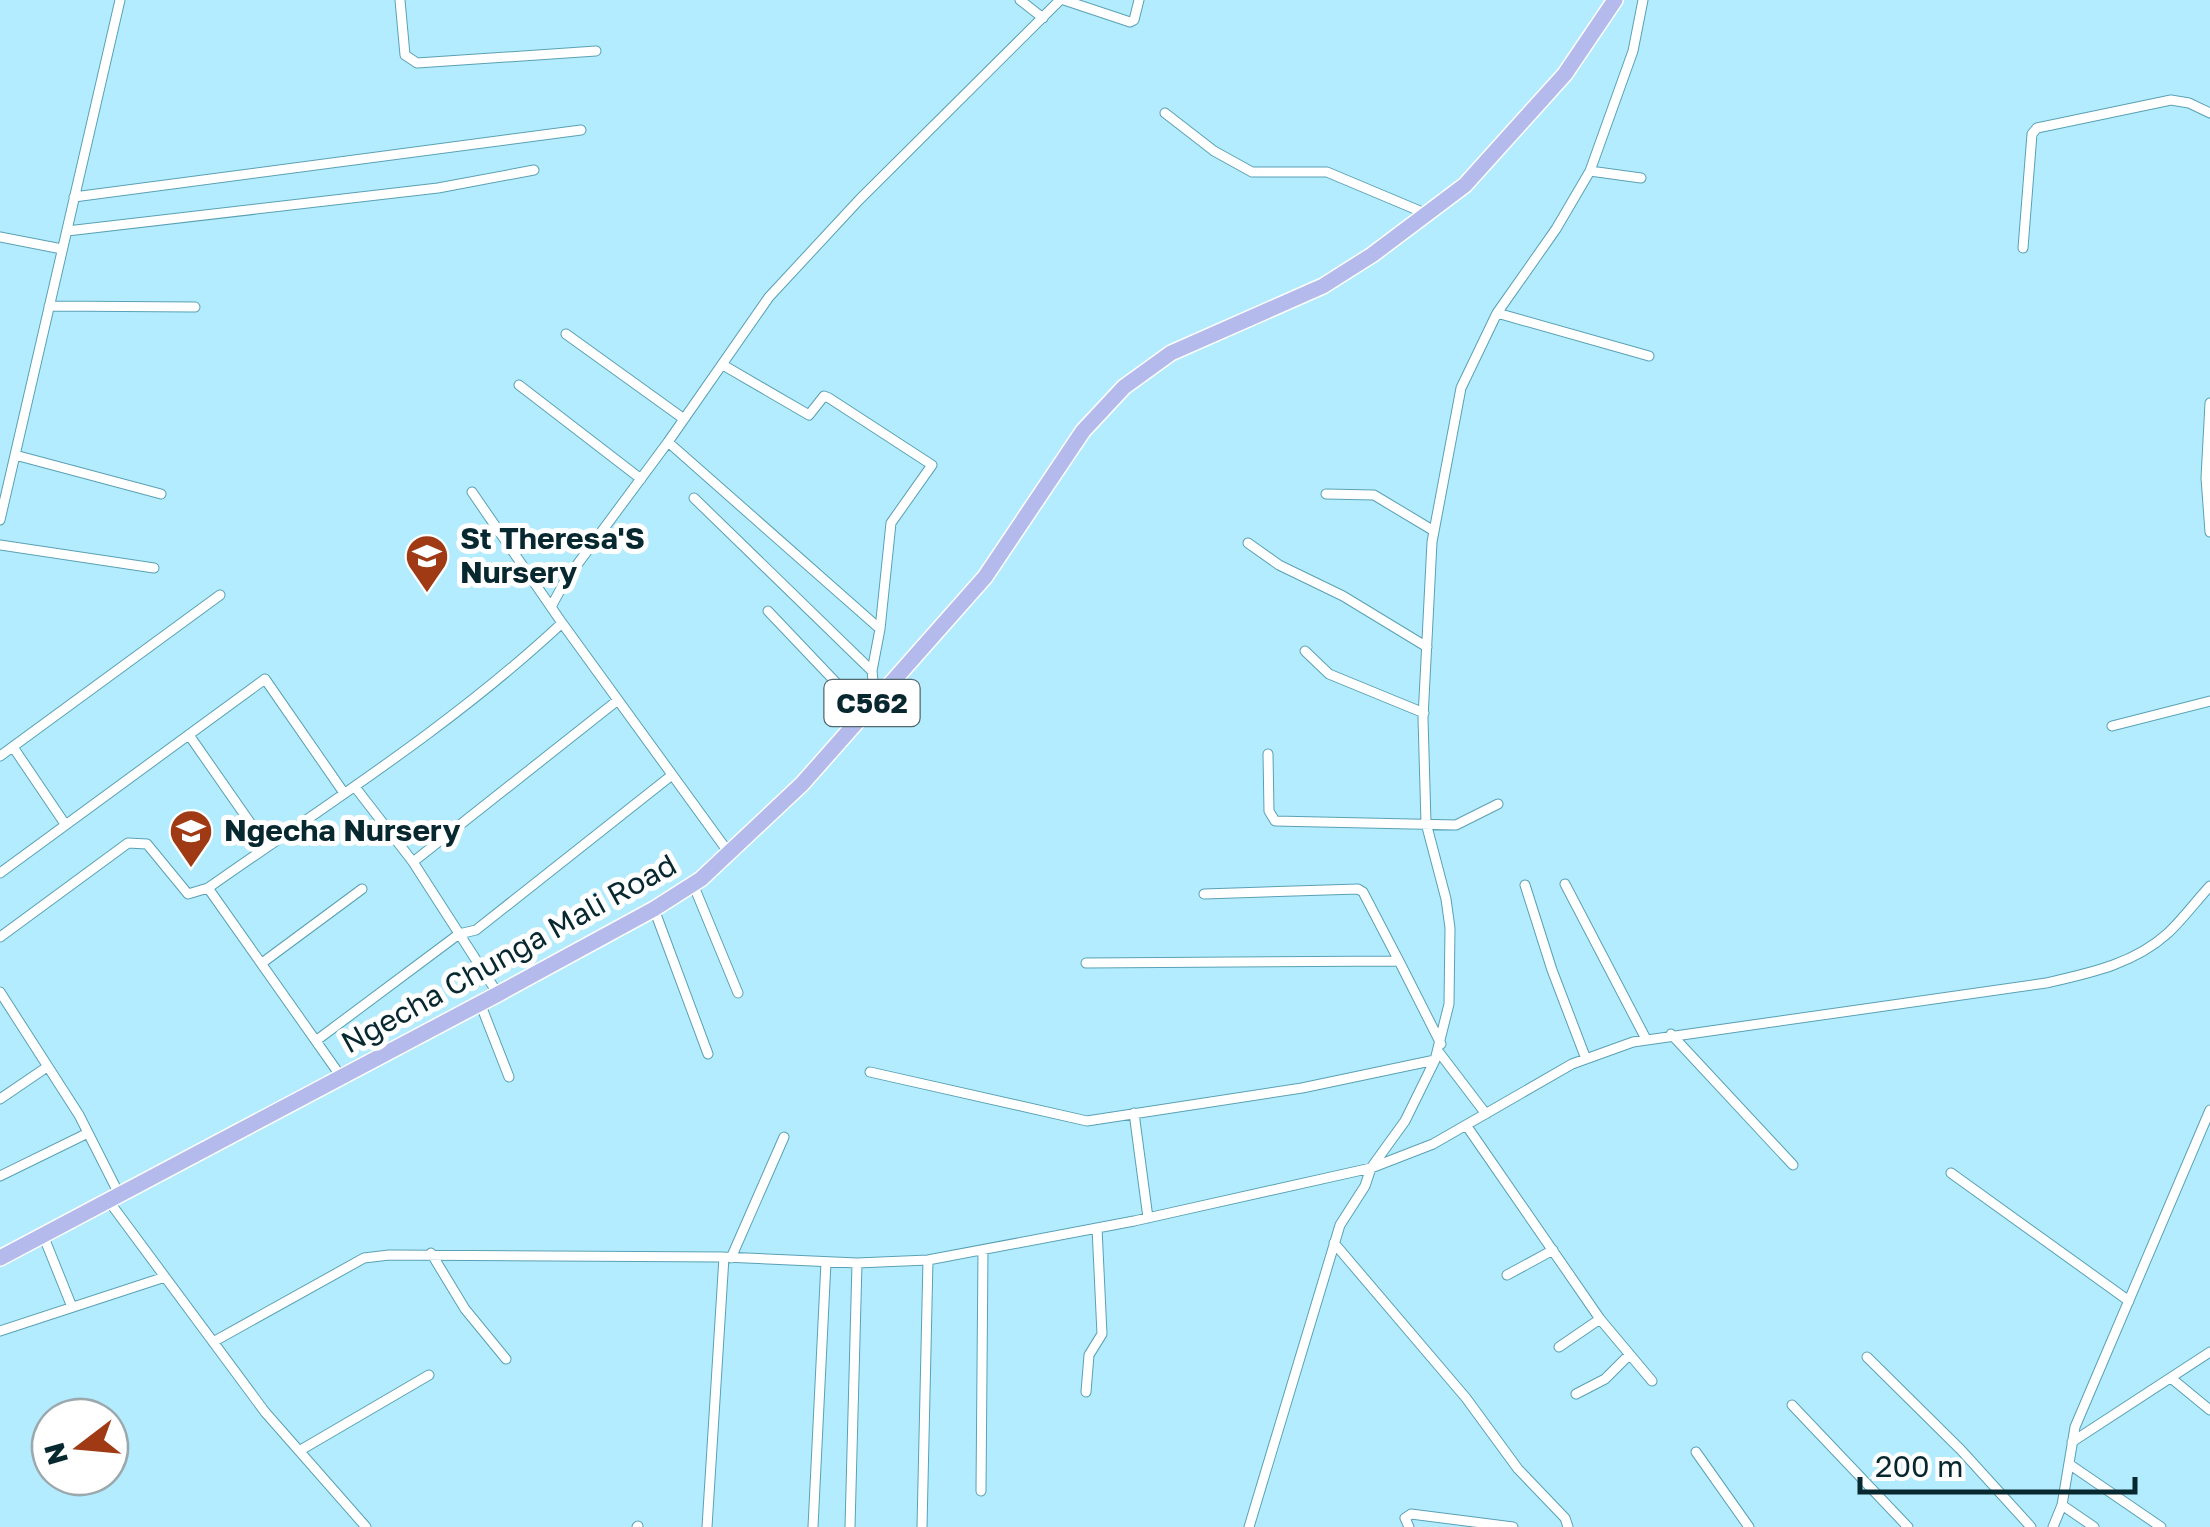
<svg xmlns="http://www.w3.org/2000/svg" width="2210" height="1527" font-family="'Golos Text',sans-serif">
<style>
.lines{fill:none;stroke-linecap:round;stroke-linejoin:round}
.street-casing{stroke:#59a1b6;stroke-width:11}
.primary-casing{stroke:#fff;stroke-width:18}
.street{stroke:#fff;stroke-width:9}
.primary{stroke:#b5baec;stroke-width:15}
.labels{text-anchor:middle;stroke-width:10;stroke-linejoin:round;paint-order:stroke}
.shield{fill:#fff;stroke:#52686e;stroke-width:2.5}
.shield-label{font-size:28px;font-weight:bold;fill:#082830}
.poi-label{font-size:30px;font-weight:bold;fill:#082830;stroke:#fff;text-anchor:start}
.street-label{font-size:30px;fill:#082830;stroke:#fff}
</style>
<rect width="100%" height="100%" fill="#b3ecfe"/>
<g class="lines">
<g class="street-casing">
<path id="street" d="M400 0 405 55 417 63 596 51
M1020 0 1043 18
M1064 0 1130 22 1134 20 1139 0
M1165 113 1214 151 1252 172H1327L1427 214
M1590 171 1641 178
M74 197 581 130
M67 231 438 188 534 170
M0 237 62 249
M2023 248 2032 134 2037 128 2171 100 2189 103 2210 113
M49 306 195 307
M1497 313 1649 356
M566 334 684 419
M723 365 809 415 824 396 829 398 932 465 891 523 880 629
M519 385 641 479
M2210 403 2206 478 2210 532
M668 442 880 629 872 671 875 699
M15 455 161 494
M472 492 551 607
M1326 494 1374 495 1434 531
M694 498 872 671
M0 520 120 0
M1248 543 1279 565 1343 596 1427 647
M0 545 154 568
M768 611 864 712
M562 623 551 607 565 581 668 442 769 297 859 200 1060 0
M1305 651 1329 674 1424 713
M2112 726 2210 701
M189 735 267 847
M13 747 65 824
M1268 754 1269 811 1275 821 1456 825 1498 804
M0 756 220 595
M355 787 413 862 498 994
M413 862 618 700
M0 873 265 679 344 793
M693 884 738 993
M1565 884 1646 1039
M1525 885 1552 970 1586 1059
M208 888 342 1078
M1204 894 1358 889 1363 892 1399 961
M654 909 708 1054
M0 937 128 843 147 844 188 894 208 888C329 803 454 724 562 623L729 853
M262 963 362 889
M1086 963 1399 961 1441 1044
M0 992 79 1115 119 1194
M480 1003 509 1077
M1671 1034 1793 1165
M317 1040 459 934 476 930 672 775
M1438 1051 1486 1114
M870 1072 1087 1121 1302 1088 1435 1060
M0 1099 47 1067
M1134 1113 1148 1218
M1466 1125 1600 1319 1652 1381
M1951 1173 2129 1301
M0 1176 88 1133
M108 1200 265 1412 366 1527
M43 1235 72 1307
M1334 1243 1466 1398 1518 1469 1565 1518 1568 1527
M431 1253 465 1309 506 1359
M731 1258 784 1137
M1507 1275 1553 1250
M0 1331 165 1277
M213 1342 364 1258 389 1255 724 1257 857 1263 928 1260 1134 1221 1371 1168 1433 1144 1572 1064 1633 1042 2046 983C2090 973 2134 964 2168 933 2183 919 2196 901 2210 886
M1559 1347 1600 1319
M1867 1357 1961 1450 2031 1527
M2171 1378 2210 1410
M1086 1392 1089 1355 1102 1334 1097 1228
M1576 1394 1605 1379 1629 1355
M1792 1405 1908 1527
M2072 1442 2210 1352
M299 1451 429 1375
M1696 1452 1749 1527
M2069 1464 2161 1527
M981 1491 983 1250
M2062 1505 2094 1527
M637 1527 638 1526
M707 1527 724 1257
M813 1527 826 1262
M850 1527 857 1263
M922 1527 928 1260
M1249 1527 1340 1225 1365 1186 1371 1168 1405 1121 1435 1060 1449 1004 1450 928 1446 899 1426 823 1423 718 1432 542 1461 388 1497 313 1556 229 1590 171 1633 51 1643 0
M1409 1527 1405 1518 1411 1514 1513 1527
M2053 1527 2062 1505 2075 1427 2210 1110"/>
</g>
<g class="primary-casing">
<path id="primary" d="M0 1258 498 994 654 909 701 879 802 784 985 577 1083 431 1124 387 1171 353 1323 286 1372 255 1465 185 1565 74 1615 0"/>
</g>
<use href="#street" class="street"/>
<use href="#primary" class="primary"/>
</g>
<defs>
<g id="school-pin" transform="scale(2.25)"><path d="M0 17L-7.5 6A9.5 9.5 0 1 1 7.5 6Z" fill="#a03a14" stroke="#fff"/><path d="M0-5L7-2L0 1L-7-2ZM-4 1L0 2.5L4 1V4Q0 6-4 4Z" fill="#fff"/></g>
</defs>
<g fill-rule="evenodd">
<use href="#school-pin" x="427" y="556"/>
<use href="#school-pin" x="191" y="831"/>
</g>
<g class="labels">
<rect class="shield" x="824.5" y="680" width="95" height="46" rx="8"/>
<g class="shield-label">
<text x="872" y="713">C562</text>
</g>
<g class="poi-label">
<text x="460" y="549">St Theresa'S<tspan x="460" dy="34">Nursery</tspan></text>
<text x="224" y="841">Ngecha Nursery</text>
</g>
<g class="street-label">
<text transform="translate(509 954) rotate(-29)" y="10">Ngecha Chunga Mali Road</text>
</g>
</g>
<g transform="translate(80 1447) rotate(254)"><circle r="48" fill="#ffffff" stroke="#9ca9ac" stroke-width="2.5"/>
<path d="M0-8L18 38L0 25L-18 38Z" fill="#a03a14"/>
<text y="-15" font-size="28" font-weight="bold" text-anchor="middle" fill="#082830">N</text>
</g>
<path d="M1860 1477v15h275v-15" fill="none" stroke="#082830" stroke-width="5"/>
<text x="1875" y="1477" font-size="30" fill="#082830" stroke="#ffffff" stroke-width="8" paint-order="stroke">200 m</text>
</svg>
